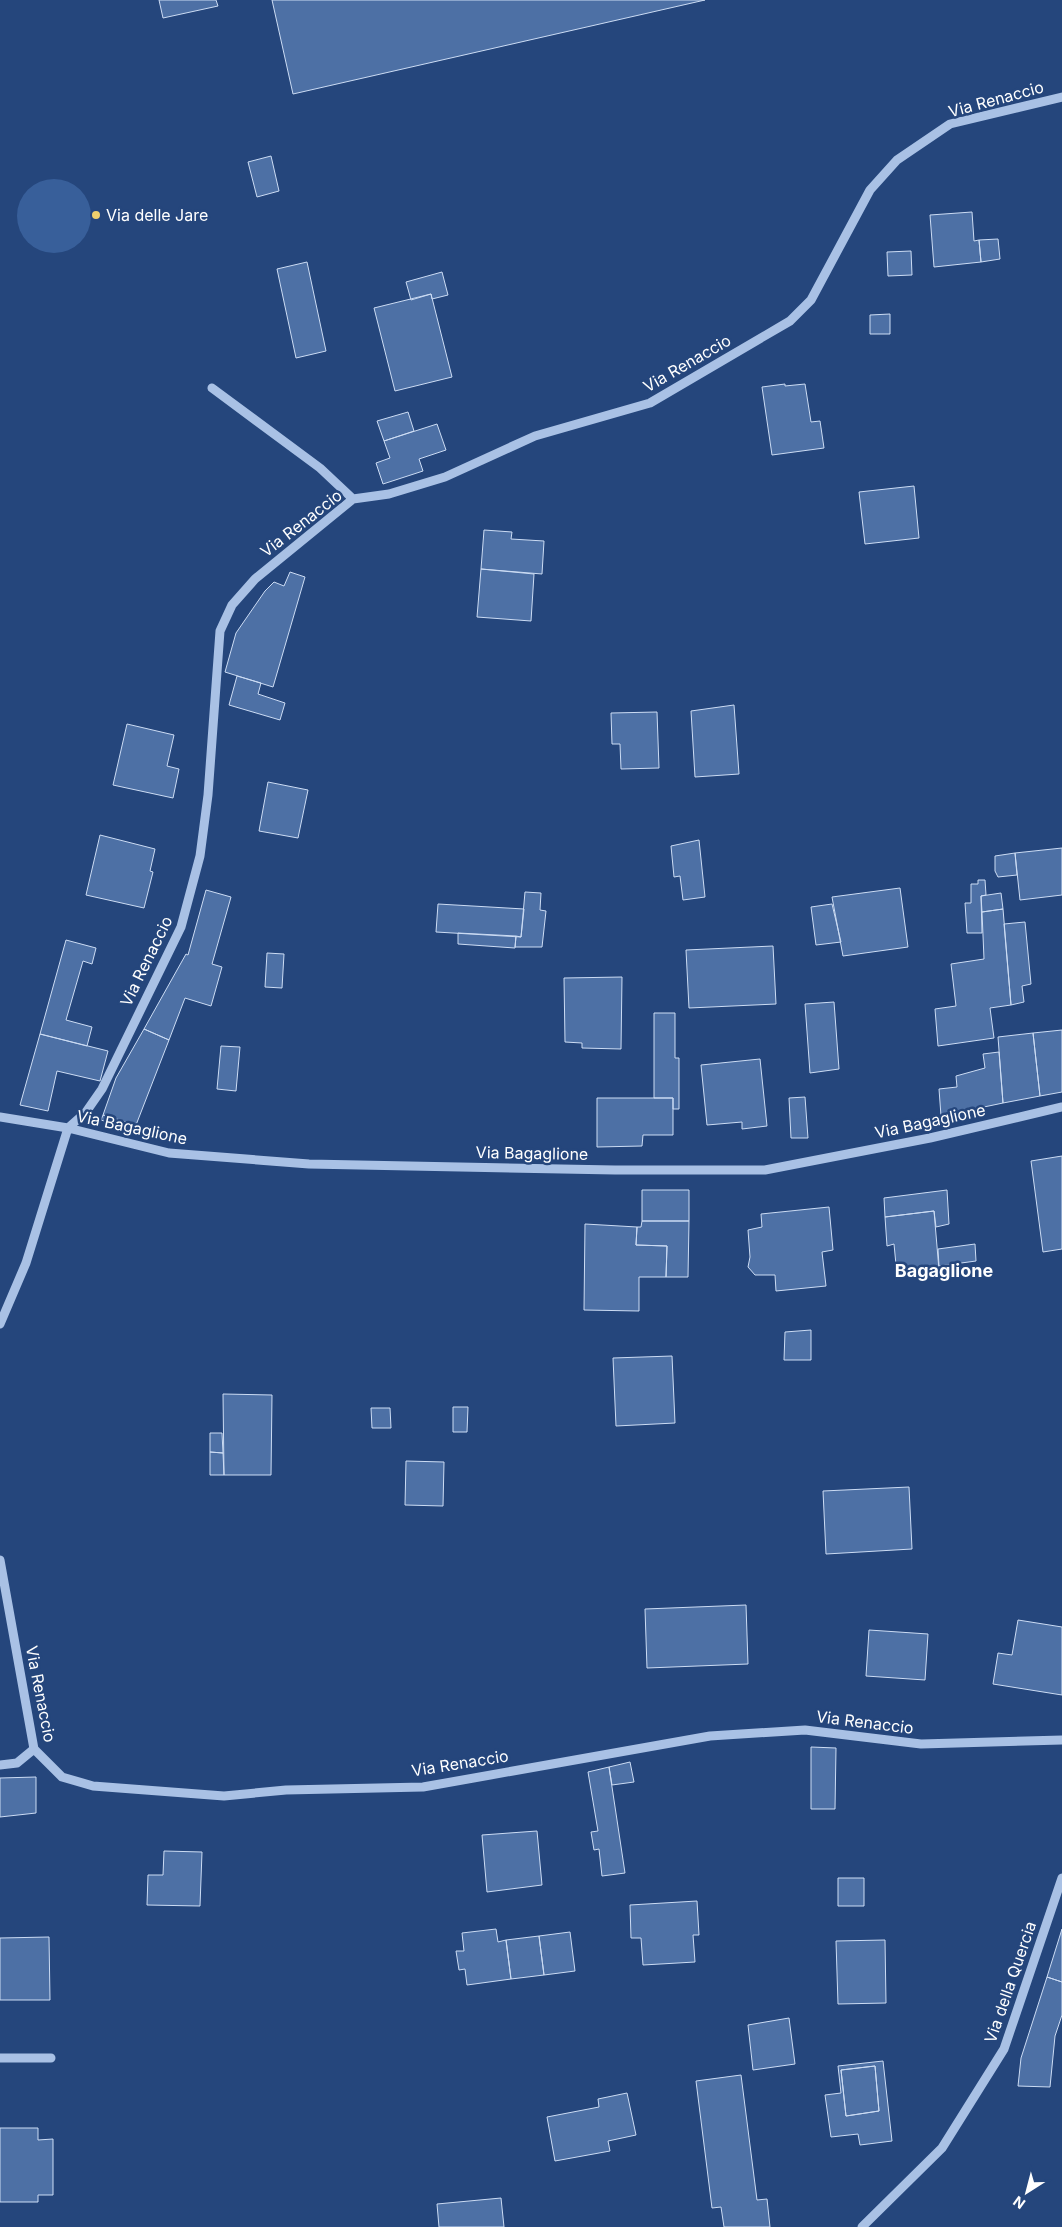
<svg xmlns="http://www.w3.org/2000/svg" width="1062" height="2227" font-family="Inter,sans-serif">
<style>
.green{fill:#385f9a}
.building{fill:#4d70a5;stroke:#ccdcf4;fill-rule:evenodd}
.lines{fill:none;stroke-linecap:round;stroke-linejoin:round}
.minor{stroke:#a9c1e5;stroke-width:9}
.poi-dot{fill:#efd06d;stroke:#25467c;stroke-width:2}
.labels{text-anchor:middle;stroke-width:5;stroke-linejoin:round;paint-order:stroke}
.street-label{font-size:16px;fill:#fff;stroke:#25467c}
.poi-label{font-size:16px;fill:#fff;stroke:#25467c;text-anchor:start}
.neighbourhood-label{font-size:18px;font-weight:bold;fill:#fff;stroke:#25467c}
</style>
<rect width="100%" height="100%" fill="#25467c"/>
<path class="green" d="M17 216a37 37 0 1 1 74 0a37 37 0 1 1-74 0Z"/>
<path class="building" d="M159 0H216L218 6 163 18Z
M272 0H705L293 94Z
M271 156 279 191 257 197 248 162Z
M972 212 974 241 979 240 981 262 934 267 930 215Z
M998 239 1000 259 981 262 979 240Z
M911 251 912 275 888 276 887 252Z
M307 262 326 351 296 358 277 269Z
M442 272 448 295 432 299 431 294 411 300 406 282Z
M431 294 452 377 395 391 374 308Z
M890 314V334H870V315Z
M785 384V386L805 384 811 422 820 421 824 448 772 455 762 387Z
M408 412 414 431 384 441 377 421Z
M437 424 446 450 419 459 423 471 383 484 376 463 390 458 384 441Z
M914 486 919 538 865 544 859 492Z
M484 530 512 532 511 539 544 541 542 574 481 569Z
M481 569 534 574 531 621 477 617Z
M290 572 305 577 273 687 225 672 236 633 265 591 274 582 284 586Z
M237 676 261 683 258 694 285 703 280 720 229 705Z
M734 705 739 774 695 777 691 711Z
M657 712 659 768 621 769 620 744H612L611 713Z
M127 724 174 735 167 766 179 769 173 798 113 785Z
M268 782 308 790 298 838 259 831Z
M100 835 155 849 150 871 153 872 144 908 86 895Z
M699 840 705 897 683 900 680 876 674 877 671 846Z
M1062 848V895L1020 900 1015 853Z
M1015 853 1017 875 998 877 995 871V856Z
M978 880H985L986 895 981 896 982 933H967L965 903H971V884H978Z
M900 888 908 947 843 956 832 897Z
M206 890 231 897 212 964 222 967 211 1006 185 998 169 1040 144 1029 186 954 188 955Z
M525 892 541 893 540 910 546 911 542 947H515L516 936 521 937Z
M1001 893 1003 909 982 912 981 896Z
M438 904 524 909 521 937 436 932Z
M832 904 841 942 816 945 811 907Z
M1003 909 1011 1005 990 1008 994 1038 938 1046 935 1009 956 1006 951 964 984 959 982 912Z
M1025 922 1031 984 1022 986 1024 1002 1011 1005 1004 924Z
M458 933 516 936 515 948 458 944Z
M66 940 96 948 92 964 83 961 66 1020 92 1027 87 1046 40 1034Z
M773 946 776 1004 689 1008 686 950Z
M267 953 284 954 282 988 265 987Z
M622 977 621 1049 582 1048V1043L565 1042 564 978Z
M834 1002 839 1069 810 1073 805 1004Z
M654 1013H675V1058H679V1109H673V1098H654Z
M144 1029 169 1040 136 1125 103 1115 116 1078Z
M1062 1030V1092L1040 1096 1033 1033Z
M1033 1033 1040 1096 1003 1103 998 1037Z
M40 1034 108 1051 100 1081 57 1071 48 1111 20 1105Z
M221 1046 240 1047 236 1091 217 1089Z
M999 1052 1003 1103 941 1116 939 1089 957 1087 956 1076 985 1068 983 1054Z
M760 1059 767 1126 742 1129V1122L707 1125 701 1065Z
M805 1097 808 1138H791L789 1098Z
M597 1098H673V1135H643L642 1146 597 1147Z
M103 1115 136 1125 134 1131 101 1120Z
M1062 1156V1249L1043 1252 1031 1161Z
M642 1190H689V1221H642Z
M947 1190 949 1224 936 1227 934 1211 885 1217 884 1198Z
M829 1207 833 1250 822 1252 826 1286 776 1291 775 1275H755L748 1267 750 1257 748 1230 762 1227 761 1214Z
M934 1211 939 1270 897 1275 894 1244 887 1246 885 1217Z
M642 1221H689L688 1277H666L667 1246 636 1245 637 1227H641Z
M585 1224 637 1227 636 1245 667 1246 666 1277H639V1311L584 1310Z
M975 1244 976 1261 939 1266 938 1249Z
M811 1330V1360H784L785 1332Z
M672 1356 675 1423 616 1426 613 1358Z
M223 1394 272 1395 271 1475H224Z
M453 1407H468L467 1432H453Z
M371 1408H390L391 1428H372Z
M210 1433H222L223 1453 210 1452Z
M210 1452 223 1453 224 1475H210Z
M406 1461 444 1462 443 1506 405 1505Z
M909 1487 912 1549 826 1554 823 1491Z
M746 1605 748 1664 647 1668 645 1609Z
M1018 1620 1062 1627V1695L993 1684 998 1653 1012 1655Z
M869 1630 928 1634 925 1680 866 1676Z
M811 1747 836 1748 835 1809H811Z
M630 1762 634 1782 612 1785 609 1767Z
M609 1767 625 1873 602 1876 599 1849 594 1850 591 1832 598 1831 588 1772Z
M36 1777V1813L0 1817V1778Z
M537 1831 542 1885 487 1892 482 1835Z
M164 1851 202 1852 200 1906 147 1905 148 1875H163Z
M838 1878H864V1906H838Z
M697 1901 699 1935H693L695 1962 643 1965 641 1938H631L630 1905Z
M496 1929 498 1942 506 1940 511 1979 467 1985 465 1969 459 1970 456 1951H464L462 1933Z
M1062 1929V1982L1047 1977Z
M570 1932 575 1971 544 1975 539 1936Z
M539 1936 544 1975 511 1979 506 1940Z
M49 1937 50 2000H0V1938Z
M885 1940 886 2003 838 2004 836 1941Z
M1047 1977 1062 1982V2015L1055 2036 1050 2087 1018 2086 1021 2058Z
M789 2018 795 2064 753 2070 748 2025Z
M883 2061 892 2141 860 2145 858 2134 831 2137 825 2095 841 2093 838 2066ZM875 2066 879 2111 846 2116 841 2070Z
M875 2066 879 2111 846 2116 841 2070Z
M741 2075 757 2200 767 2199 770 2227H724L721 2207 712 2208 696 2081Z
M627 2093 636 2135 608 2141 610 2151 555 2161 547 2117 599 2107 598 2099Z
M0 2128H38V2140L53 2139V2195H38V2202H0Z
M501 2198 504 2227H439L437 2204Z"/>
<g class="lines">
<path class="minor" d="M212 388 320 468 353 499
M0 1117 68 1128 169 1153 309 1164 615 1170H765L930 1138 1062 1107
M0 1324 26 1263 68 1128 86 1112 102 1089 181 927 200 856 208 795 220 631 232 605 255 579 353 499 389 494 445 477 535 436 650 403 790 321 811 300 870 190 897 160 950 124 1062 97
M0 1560 34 1749 62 1777 93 1786 224 1796 286 1790 423 1787 710 1736 805 1730 921 1744 1062 1740
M0 1765 17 1763 34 1749
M0 2058H51
M862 2227 942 2148 1004 2049 1062 1878"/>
</g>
<circle class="poi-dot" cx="96" cy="215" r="5"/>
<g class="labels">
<g class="street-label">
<text transform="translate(996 99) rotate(-15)" y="6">Via Renaccio</text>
<text transform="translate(687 363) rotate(-30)" y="6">Via Renaccio</text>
<text transform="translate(301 523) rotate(-38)" y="6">Via Renaccio</text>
<text transform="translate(146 961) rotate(-64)" y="6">Via Renaccio</text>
<text transform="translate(930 1121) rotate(-12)" y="6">Via Bagaglione</text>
<text transform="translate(132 1127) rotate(12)" y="6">Via Bagaglione</text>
<text transform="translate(532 1153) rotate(1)" y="6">Via Bagaglione</text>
<text transform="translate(41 1694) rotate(79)" y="6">Via Renaccio</text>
<text transform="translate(865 1722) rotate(7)" y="6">Via Renaccio</text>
<text transform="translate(460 1763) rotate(-9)" y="6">Via Renaccio</text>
<text transform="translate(1010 1982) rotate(-71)" y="6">Via della Quercia</text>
</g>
<g class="poi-label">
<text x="106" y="221">Via delle Jare</text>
</g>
<g class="neighbourhood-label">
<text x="944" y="1277">Bagaglione</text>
</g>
</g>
<g transform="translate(1027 2192) rotate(216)" stroke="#25467c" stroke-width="4" paint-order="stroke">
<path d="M0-4L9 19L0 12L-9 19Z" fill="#ffffff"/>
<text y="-8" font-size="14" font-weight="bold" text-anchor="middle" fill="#ffffff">N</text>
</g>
</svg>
